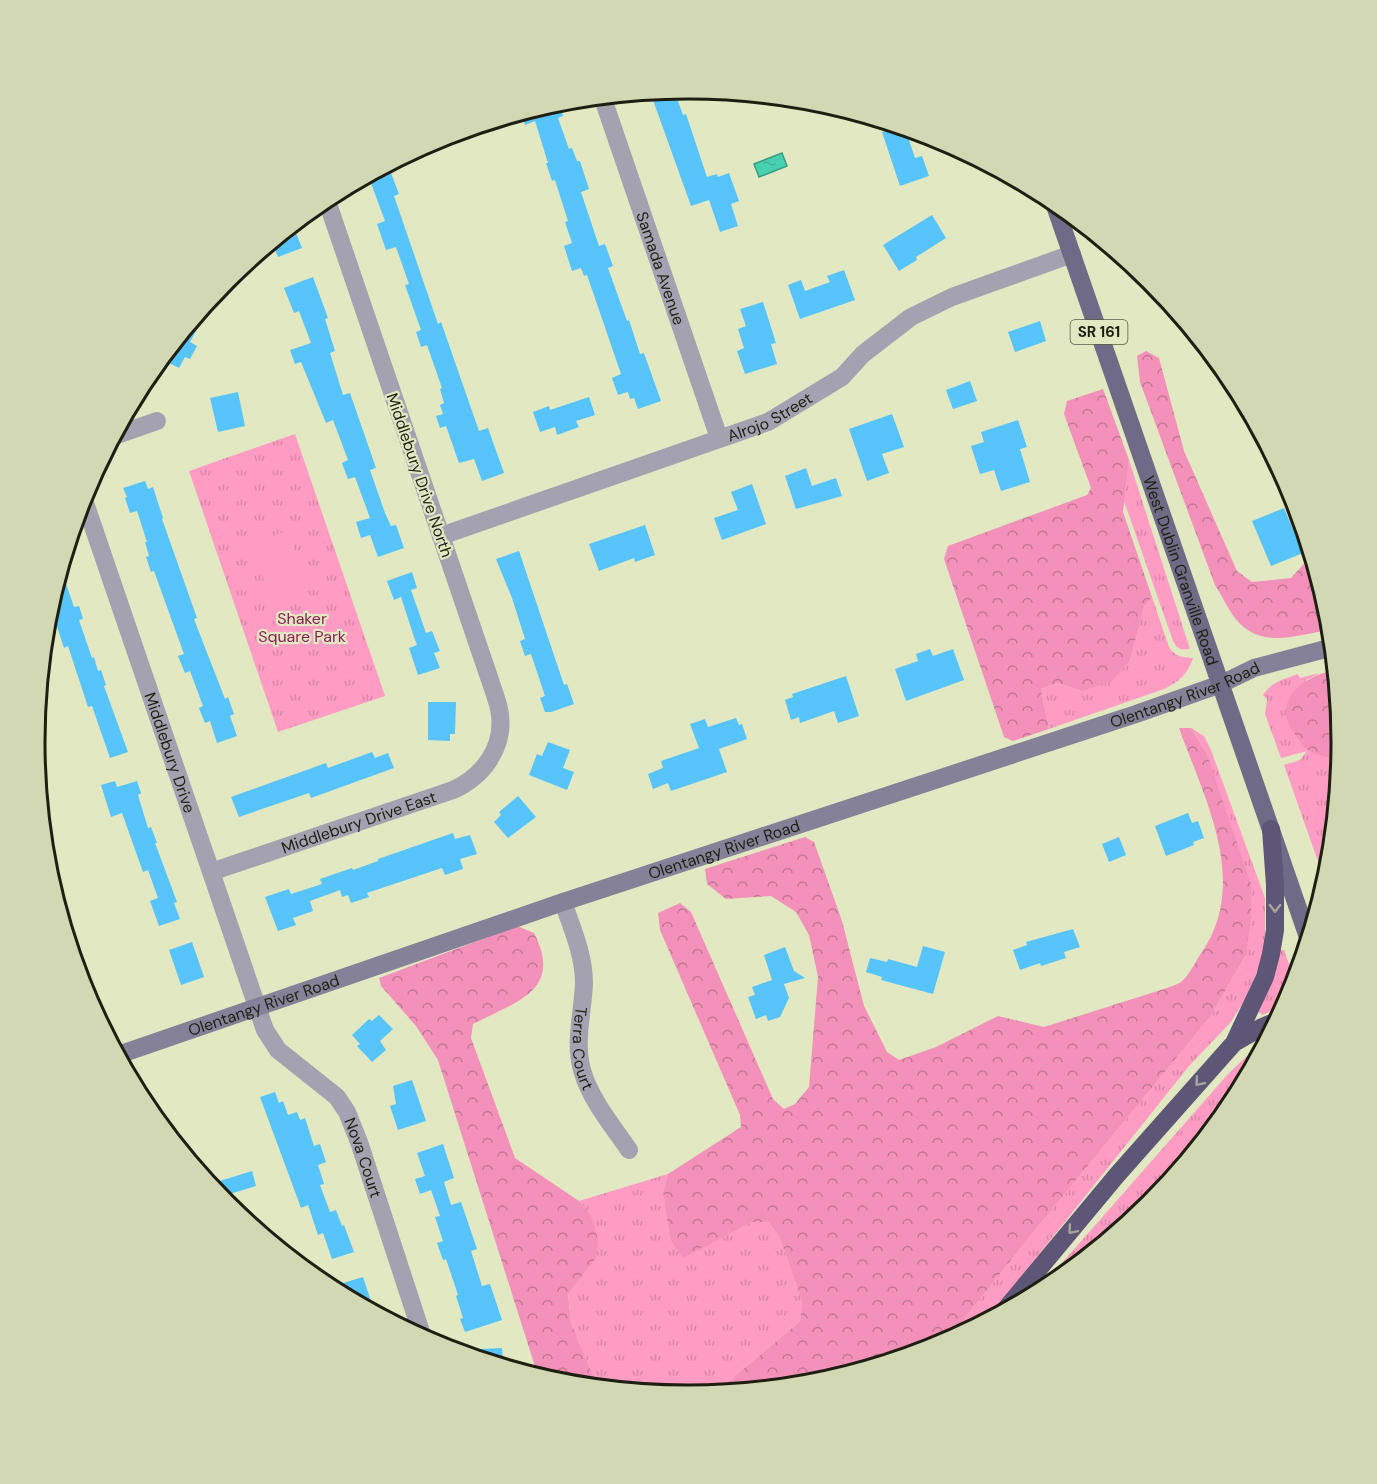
<svg xmlns="http://www.w3.org/2000/svg" width="1377" height="1484" font-family="'DM Sans',sans-serif">
<style>
.grass{fill:url(#grass-tufts)}
.forest{fill:url(#forest-crowns)}
.pitch{fill:#fe9cc4}
.water{fill:url(#water-ripples);stroke:#3a9c81;stroke-width:1.5}
.building{fill:#57c4fc}
.lines{fill:none;stroke-linecap:round;stroke-linejoin:round}
.minor{stroke:#a4a1b1;stroke-width:18}
.secondary{stroke:#858198;stroke-width:18}
.primary{stroke:#6f6a86;stroke-width:18}
.motorway{stroke:#5d5676;stroke-width:18}
.oneway{stroke:#a6a69f}
.labels{text-anchor:middle;stroke-width:4.5;stroke-linejoin:round;paint-order:stroke}
.shield{fill:#e2e8c1;stroke:#595b46;stroke-width:1.5}
.shield-label{font-size:15px;font-weight:bold;fill:#1e1f11}
.street-label{font-size:16px;fill:#1e1f11;stroke:#e2e8c1}
.park-label{font-size:16px;fill:#8a1d56;stroke:#e2e8c1}
.rim{fill:none;stroke:#1e1f11;stroke-width:3}
</style>
<defs>
<pattern id="grass-tufts" width="24" height="20" patternUnits="userSpaceOnUse" patternTransform="scale(1.5)"><rect width="24" height="20" fill="#fe9cc4"/><path d="M3 7l-1-3M5 7V3M7 7l1-3M15 17l-1-3M17 17v-4M19 17l1-3" fill="none" stroke="#d986a7"/></pattern>
<pattern id="forest-crowns" width="20" height="18" patternUnits="userSpaceOnUse" patternTransform="scale(1.5)"><rect width="20" height="18" fill="#f391ba"/><path d="M2 6a3 3 0 1 1 6 0M12 15a3 3 0 1 1 6 0" fill="none" stroke="#c47696"/></pattern>
<pattern id="water-ripples" width="26" height="14" patternUnits="userSpaceOnUse" patternTransform="scale(1.5)"><rect width="26" height="14" fill="#46d1b1"/><path d="M2 4q2-2 4 0t4 0M15 11q2-2 4 0t4 0" fill="none" stroke="#3db397"/></pattern>
</defs>
<rect width="100%" height="100%" fill="#e2e8c1"/>
<path class="grass" d="M295 434 385 696 278 732 189 471Z
M1129 460 1190 649C1181 650 1178 650 1173 641L1124 501Z
M1152 597 1169 647C1175 657 1182 657 1193 658 1187 675 1180 681 1164 689L1049 729 1041 689 1057 683 1082 691 1130 661 1144 607Z
M1320 673 1306 680 1308 750 1341 761 1330 870 1326 884 1284 765 1300 760 1307 751 1281 758 1265 714 1267 699 1263 695C1272 681 1283 680 1298 674L1300 678Z
M1191 728 1204 736 1211 750 1265 898V943L1259 967 1249 993 1231 1022 1189 1066 985 1322 946 1342 1027 1240 1210 1017 1246 955 1207 754Z
M1279 950H1284L1296 983 1285 1006 1262 1015 1258 1011Z
M1264 1046 1232 1106 1151 1205 1052 1286 1032 1297 1229 1073 1247 1056Z
M668 1174 663 1192 670 1240 683 1257 752 1222H768L779 1236 802 1301 800 1321 715 1393 688 1396 598 1387 571 1323 568 1294 597 1257 591 1215 579 1201Z"/>
<path class="forest" d="M1146 351 1159 358 1184 451 1237 571 1252 582 1291 578 1312 555 1330 615 1331 629C1295 636 1257 651 1232 614 1226 605 1221 594 1215 585L1140 382 1137 356Z
M1103 389 1129 460 1123 512 1152 597 1144 607 1130 661 1112 681 1082 691 1057 683 1041 689 1049 729 1013 741 1004 737 944 559 948 546 1087 495 1091 488 1064 414 1067 401Z
M1335 670 1342 742 1341 761C1331 758 1319 756 1310 751 1304 748 1301 742 1297 737 1268 703 1302 676 1335 670Z
M1179 728H1191L1207 754 1251 884V916L1246 955 1210 1017 1027 1240 946 1342 938 1346 816 1383 715 1393 800 1321 802 1301 779 1236 768 1222H752L683 1258 670 1240 663 1192 668 1174 741 1127 740 1115 660 930 658 913 680 903 691 912 773 1099 784 1109 795 1104 809 1087 818 977 809 935 796 912 771 896 726 899 707 884 705 869 805 837 814 842 842 921 864 1006 887 1052 899 1060 936 1047 998 1016 1044 1027 1164 989C1169 987 1177 985 1181 982 1189 976 1196 960 1202 952 1250 881 1204 798 1179 728Z
M517 926 534 933C564 991 515 1002 473 1024L471 1038 515 1158 579 1201 591 1215 598 1239 597 1257 568 1294 571 1323 598 1387 561 1383 538 1376 438 1060 416 1026 381 986 379 978Z"/>
<path class="pitch" d="M287 531 306 586 271 599 251 544Z"/>
<path class="water" d="M782 153 787 166 759 177 754 164Z"/>
<path class="building" d="M675 93 683 115 686 114 707 177 717 174 718 177 729 173 739 201 731 204 738 226 720 232 709 200 691 206 653 100Z
M565 100 568 109 562 112 563 116 558 118 569 149 572 148 577 161H580L589 189 581 192 599 246 605 244 613 266 608 268 627 321 629 320 640 354 644 353 661 401 638 409 634 398 630 399 628 392 618 395 612 378 621 374 587 275 584 276 581 268 572 271 564 246 572 243 565 222 568 221 555 180 552 181 546 163H548L535 121 525 125 521 113Z
M900 126 905 128 915 158 922 156 929 176 900 186 882 132Z
M388 165 399 194 394 196 438 324 441 322 479 431 488 428 504 473 482 481 474 459 459 463 446 426 440 428 436 416 443 414 440 405 444 403 440 389 442 388 427 345 421 347 416 332 421 330 405 285 409 284 396 247 386 250 377 224 385 221 368 175Z
M932 215 946 238 916 257 917 260 899 271 883 245Z
M287 230 289 236 296 233 302 248 278 257 272 242Z
M844 270 855 300 800 319 788 285 801 280 805 291 830 282 827 276Z
M313 277 328 318 325 319 335 351 330 353 343 395 350 393 376 468 370 470 385 513 391 526 396 525 404 548 378 557 370 535 361 538 356 522 370 518 355 477 348 479 342 463 348 460 333 420 326 423 301 362 295 364 290 350 311 343 299 311 294 313 284 288Z
M763 302 776 343 771 344 777 364 745 374 737 351 744 348 738 329 746 326 740 309Z
M198 314 203 318 190 342 197 346 190 359 185 357 179 368 161 359Z
M1040 321 1046 341 1015 352 1008 332Z
M970 381 977 401 953 409 946 390Z
M238 392 245 426 218 432 210 398Z
M589 397 595 415 576 421 579 427 557 435 555 427 540 432 533 412 549 406 550 410Z
M892 414 904 447 882 454 889 473 867 481 849 429Z
M1018 420 1027 447 1020 449 1030 482 1001 491 994 470 980 474 971 446 984 442 981 432Z
M806 468 812 486 836 478 842 496 796 509 785 476Z
M145 481 148 489 153 487 163 518 162 519 197 618 194 619 225 699 228 697 234 714 230 716 237 736 217 743 210 721 205 723 199 708 203 706 190 671 185 673 178 656 184 654 154 571 151 572 146 557 149 556 145 542H147L137 511 130 513 125 498 127 497 123 488Z
M752 484 766 524 722 540 714 518 738 510 731 492Z
M1284 508 1303 553 1271 566 1252 521Z
M645 525 655 555 635 562 634 558 599 571 589 544Z
M519 551 564 685 567 684 574 704 551 712H545L540 698 545 696 531 654 525 656 520 641 525 639 512 598 496 559Z
M61 569 74 607 79 606 83 619 79 620 92 658 94 657 98 671 101 670 106 685 104 686 128 752 110 758 92 706 88 707 68 646 64 648 50 605Z
M412 572 417 588 411 590 426 633 432 631 440 651 434 653 440 668 418 675 409 648 417 645 414 637 401 597 394 600 387 581Z
M930 649 933 656 953 649 964 680 906 701 895 669 918 661 916 654Z
M846 676 859 716 838 723 834 711 800 723 799 717 791 720 785 700 793 697 792 694Z
M428 702H456L455 734H450V741L428 740Z
M736 718 739 725 742 724 747 739 719 749 727 772 671 791 668 783 653 789 648 774 663 768 661 761 699 748 690 724 705 719 708 727Z
M548 742 570 750 563 768 574 772 567 790 529 775 537 754 542 756Z
M372 752 375 758 388 753 394 768 311 798 309 793 239 817 231 797 326 763 328 768Z
M115 781 117 787 137 781 141 793 138 795 148 828 151 827 157 843H155L177 902 174 903 180 919 159 926 150 901 158 898 148 870 143 872 122 813 111 817 101 785Z
M518 796 536 817 508 838 494 822 501 815 499 812Z
M1188 813 1192 823 1198 821 1204 838 1193 842 1194 845 1166 856 1155 826Z
M453 833 455 839 470 835 477 854 460 859 463 869 445 875 442 868 367 893 369 897 351 903 348 895 342 897 340 890 310 901 313 911 293 918 296 925 278 931 265 897 289 889 291 894 322 884 320 879 352 868 353 870 378 861V859Z
M1119 837 1126 855 1109 862 1102 844Z
M1073 929 1080 947 1064 952 1066 958 1041 966 1040 963 1020 970 1013 950 1027 945 1026 942Z
M192 942 204 977 181 985 169 950Z
M923 946 945 952 933 994 881 980 882 977 866 972 870 958 887 962 888 959 917 967Z
M785 947 794 971 805 978 784 984 789 998 780 1017 768 1021 766 1015 756 1019 748 997 755 995 752 987 772 980 764 955Z
M379 1015 393 1029 380 1041 386 1050 372 1062 357 1046 360 1044 352 1035 369 1019 372 1021Z
M412 1080 426 1121 398 1130 390 1106 396 1104 393 1086Z
M275 1092 279 1103 283 1101 288 1115 297 1112 300 1120 305 1118 314 1146 320 1144 326 1162 318 1165 324 1184 320 1185 330 1212 336 1210 342 1226 344 1225 354 1252 332 1259 323 1233 318 1235 308 1205 301 1208 260 1097Z
M443 1144 454 1178 444 1182 451 1205 461 1202 477 1249 471 1251 482 1286 490 1284 502 1320 465 1332 460 1319 463 1318 456 1296 458 1295 446 1259 443 1260 437 1243 443 1241 435 1217 440 1216 431 1190 420 1194 415 1179 425 1176 417 1153Z
M252 1171 256 1186 220 1197 210 1184Z
M363 1277 375 1313 344 1296 340 1284Z
M502 1348 503 1359 497 1364 457 1352V1350Z"/>
<g class="lines">
<g class="minor">
<path id="s1" d="M602 96 719 438"/>
<path d="M114 436 157 421"/>
<path id="s2" d="M83 497 265 1030 278 1050 337 1097 347 1112 359 1142 423 1338"/>
<path id="s3" d="M441 536 768 422 842 377 863 354 911 317 952 297 1072 254"/>
<path id="s4" d="M211 872 453 790C482 777 504 749 500 715 499 704 494 693 491 683L326 198"/>
<path id="s5" d="M563 902C572 928 584 955 584 983 583 1012 574 1041 582 1070 590 1099 612 1125 629 1150"/>
</g>
<path class="secondary" id="s6" d="M118 1055 563 902 1136 714 1221 684 1254 668 1333 647"/>
<path class="primary" id="s7" d="M1053 200 1309 940"/>
<path class="motorway" d="M1234 1043 1262 1027 1277 1021
M1003 1312 1117 1175 1234 1043 1265 977 1271 954 1275 930V885L1271 829"/>
</g>
<defs><path id="oneway-chevron" d="M-2-3.5L2.5 0L-2 3.5" fill="none" stroke-width="1.6" stroke-linecap="round" stroke-linejoin="round" transform="scale(1.5)"/></defs>
<g class="oneway">
<use href="#oneway-chevron" transform="translate(1275 908) rotate(90)"/>
<use href="#oneway-chevron" transform="translate(1199 1082) rotate(131)"/>
<use href="#oneway-chevron" transform="translate(1072 1230) rotate(130)"/>
</g>
<g class="labels">
<rect class="shield" x="1070.5" y="320" width="57" height="24" rx="4.5"/>
<g class="shield-label">
<text x="1099" y="337">SR 161</text>
</g>
<g class="street-label">
<text dy="6" stroke="none"><textPath href="#s1" startOffset="182">Samada Avenue</textPath></text>
<text dy="6" stroke="none"><textPath href="#s3" startOffset="350">Alrojo Street</textPath></text>
<text transform="translate(420 475) rotate(71)" y="6">Middlebury Drive North</text>
<text dy="6" stroke="none"><textPath href="#s7" startOffset="392">West Dublin Granville Road</textPath></text>
<text dy="6" stroke="none"><textPath href="#s6" startOffset="1126">Olentangy River Road</textPath></text>
<text dy="6" stroke="none"><textPath href="#s2" startOffset="270">Middlebury Drive</textPath></text>
<text dy="6" stroke="none"><textPath href="#s4" startOffset="156">Middlebury Drive East</textPath></text>
<text dy="6" stroke="none"><textPath href="#s6" startOffset="640">Olentangy River Road</textPath></text>
<text dy="6" stroke="none"><textPath href="#s6" startOffset="154">Olentangy River Road</textPath></text>
<text dy="6" stroke="none"><textPath href="#s5" startOffset="150">Terra Court</textPath></text>
<text dy="6" stroke="none"><textPath href="#s2" startOffset="729">Nova Court</textPath></text>
</g>
<g class="park-label">
<text x="302" y="624">Shaker<tspan x="302" dy="18">Square Park</tspan></text>
</g>
</g>
<path d="M0 0H1377V1484H0ZM45 742a643 643 0 1 1 1286 0a643 643 0 1 1-1286 0Z" fill="#d2d8b3" fill-rule="evenodd"/>
<path class="rim" d="M45 742a643 643 0 1 1 1286 0a643 643 0 1 1-1286 0Z"/>
</svg>
